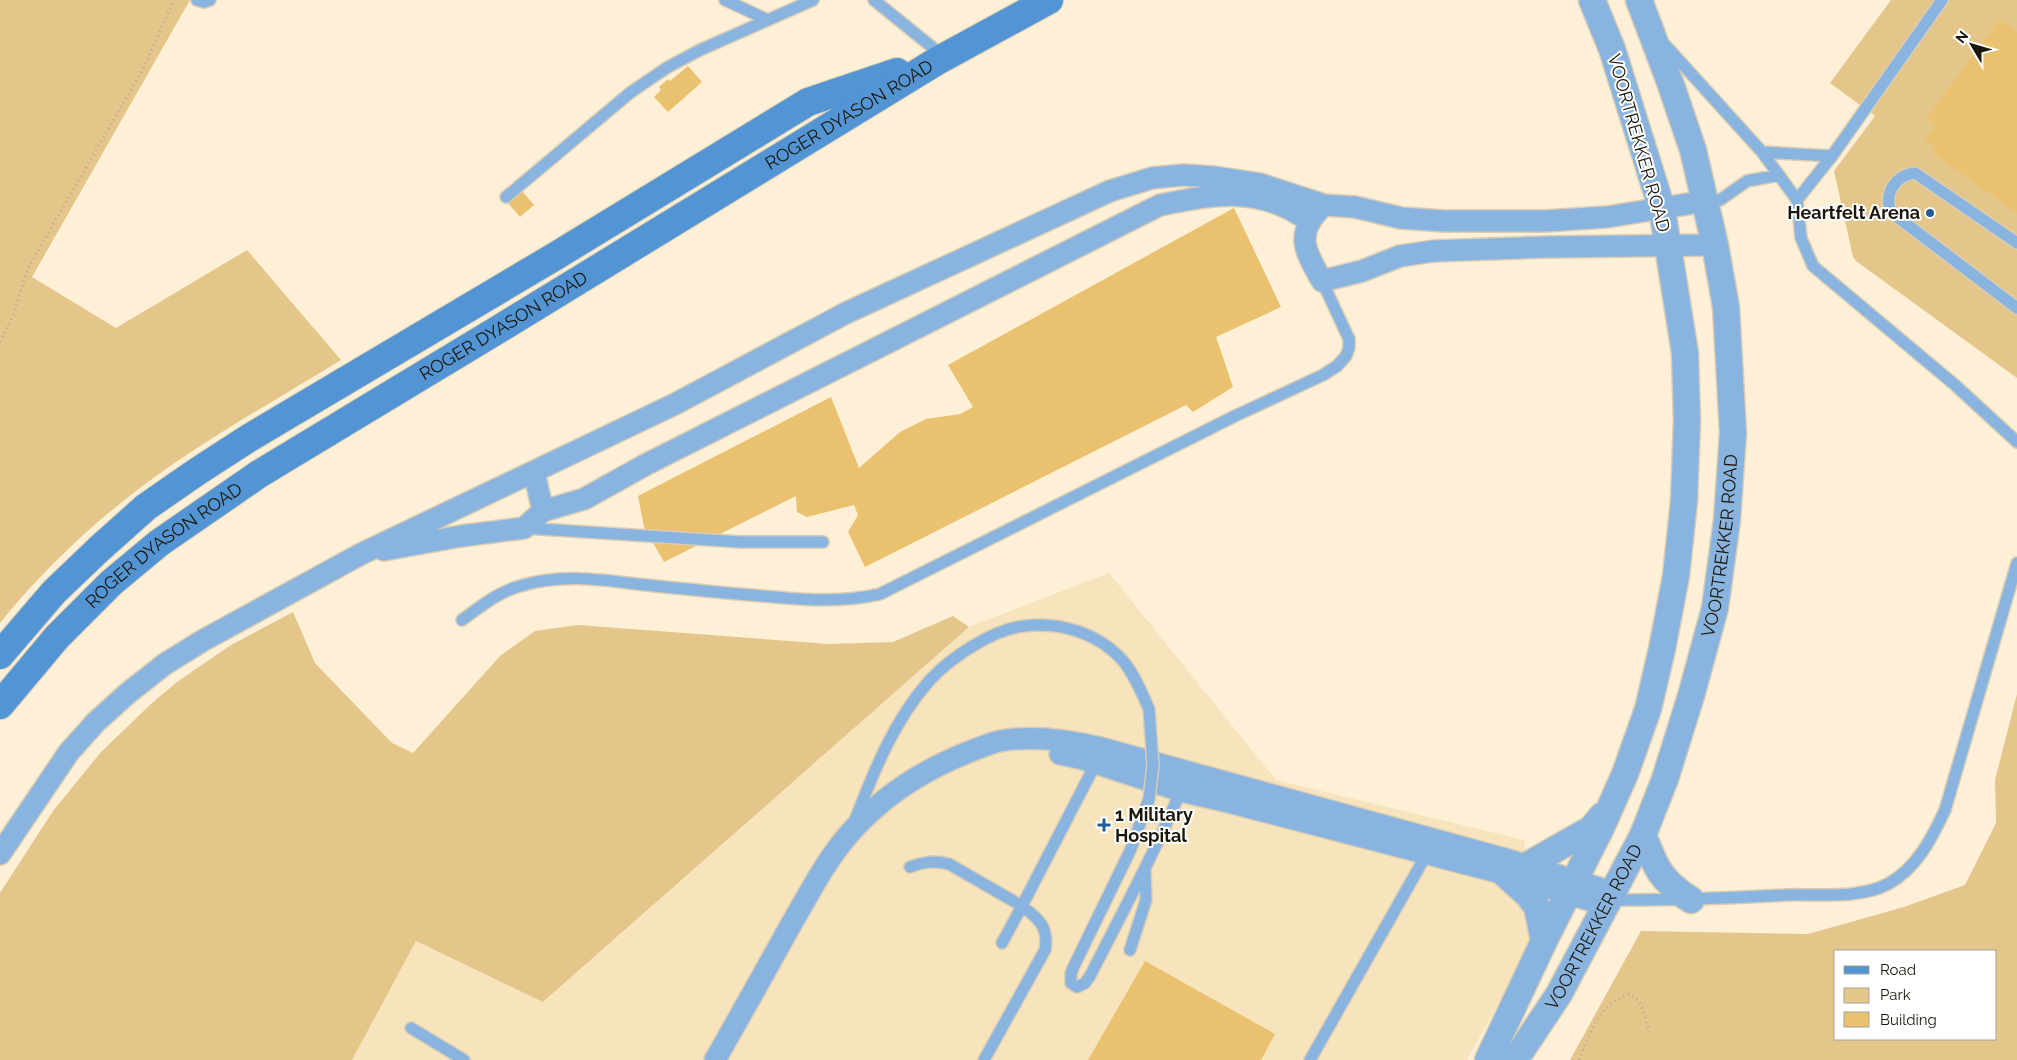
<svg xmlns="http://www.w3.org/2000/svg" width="2017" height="1060" font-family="Raleway,sans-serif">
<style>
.built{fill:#f7e4bd}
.green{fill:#e4c68a;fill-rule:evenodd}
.building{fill:#eac16e}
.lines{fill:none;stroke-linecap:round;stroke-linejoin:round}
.service-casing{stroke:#d9cdb6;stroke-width:14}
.minor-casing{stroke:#d9cdb6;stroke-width:24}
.tertiary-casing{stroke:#d9cdb6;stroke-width:29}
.secondary-casing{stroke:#d9cdb6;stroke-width:30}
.path{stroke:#b5ab96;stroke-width:3;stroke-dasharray:1 4;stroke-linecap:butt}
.service{stroke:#89b4df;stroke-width:11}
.minor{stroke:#89b4df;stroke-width:21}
.tertiary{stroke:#89b4df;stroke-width:26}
.secondary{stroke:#5294d4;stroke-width:28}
.service-bridge-casing{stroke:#d9cdb6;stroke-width:14;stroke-linecap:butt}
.service-bridge{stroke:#89b4df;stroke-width:11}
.poi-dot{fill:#215d94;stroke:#fff;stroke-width:2}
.labels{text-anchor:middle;stroke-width:4;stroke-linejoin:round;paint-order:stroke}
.street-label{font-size:18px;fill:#1b160a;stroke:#fff}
.poi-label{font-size:18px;font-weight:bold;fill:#1b160a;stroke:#fff;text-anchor:end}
</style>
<rect width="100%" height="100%" fill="#fdf0d7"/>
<path class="built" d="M1109 573 1276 780 1524 840 1537 934 1467 1060H352L416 941 544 1002 969 627Z"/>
<path class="green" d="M0 0H190L32 277 116 328 247 250 341 360C286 394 229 426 176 462 110 507 50 561 0 623Z
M1891 0H2017V378L1856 261 1853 257 1834 171 1875 116 1830 83Z
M293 612 315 663 392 743 413 753 500 656 535 631 578 625 829 644 893 642 953 616 969 627 543 1002 416 941 352 1060H0V893L53 811 101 752 152 703 177 682 231 645Z
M2017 694V1060H1570L1641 931 1808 934 1904 907 1965 885 1996 823 1995 780ZM1836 951H1996V1039H1836Z"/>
<path class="building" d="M1999 20 2017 32V213L1933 153 1936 149 1925 139 1936 125 1927 118Z
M688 66 702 82 668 112 654 97 661 90 659 87 668 79 670 81Z
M522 191 534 205 520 217 508 203Z
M1234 208 1281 307 1216 337 1233 387 1193 412 1186 405 865 567 848 532 858 515 854 505 807 517 797 512 796 496 664 562 644 527 638 496 831 397 859 468 900 432 926 419 960 414 973 407 948 365Z
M1145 961 1275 1034 1261 1060H1088Z"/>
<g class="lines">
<g class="service-casing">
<path id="service" d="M197 0 204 2 210 0
M725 0 768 20
M874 0 943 56
M1666 46 1762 152 1797 200 1801 238 1813 266 1955 385 2017 442
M1762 152 1832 156
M506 197 631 92 668 67 700 50 813 0
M1797 200 1832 156 1942 0
M1706 201 1720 200 1747 181 1779 175
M2017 243 1915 173C1895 175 1882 196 1892 213L2017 308
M524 528 741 542H823
M462 620C480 607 498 592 520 586 559 574 598 579 637 584 675 588 713 592 751 595 794 599 837 604 880 594L1235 416 1323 375 1337 366 1346 356 1349 348V339L1322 281
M855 820C874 771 894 720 930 680 951 657 994 629 1024 626 1061 621 1100 634 1124 662 1135 676 1142 693 1149 709
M910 867C924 862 934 860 949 864L1022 906 1002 943
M1609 904 1621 900C1677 900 1732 898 1787 895 1820 894 1859 899 1888 884 1917 868 1932 838 1945 810L2017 563
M1130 950 1146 900 1145 870
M1073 968 1071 974V983L1077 987 1085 983 1090 976C1122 913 1155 852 1182 788
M411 1028 464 1060
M984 1060 1045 950C1049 927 1039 919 1022 906L1097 761
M1310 1060 1429 850"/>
</g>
<g class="minor-casing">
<path id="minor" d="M1319 210C1294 236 1307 254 1322 281L1362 271 1400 256 1434 251 1547 247 1715 245
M534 472 543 511 584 499 645 465 1160 205C1216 194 1259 185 1309 221
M384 550 461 536 524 528 543 511
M1060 754 1083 759 1181 791 1228 802 1505 874 1605 905
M0 854 69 752 96 722 128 693 165 664 202 641 361 554 675 404 846 313 1110 191 1152 178 1183 175 1214 177 1260 184 1324 205 1355 207 1401 218 1444 221H1545L1607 217 1706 201
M715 1060C740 1016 765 972 789 928 808 896 825 861 850 833 883 795 925 769 971 751 980 748 990 743 1000 741 1033 735 1068 740 1101 748L1509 860 1612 892"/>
</g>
<g class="tertiary-casing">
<g id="tertiary">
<path d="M1643 835C1656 868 1660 880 1691 900"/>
<path d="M1526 866 1591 829 1602 816"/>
<path d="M1505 874 1529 896 1537 907 1544 941"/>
<path d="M1488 1060 1544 941 1601 828 1625 774 1648 709 1662 649 1676 576 1684 501 1687 421 1685 353 1662 209 1612 49 1592 0"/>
<path id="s1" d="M1515 1060 1559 994 1643 835 1665 779 1691 696 1715 608 1727 520 1733 433 1726 307 1715 245 1693 150 1671 85 1639 0"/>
</g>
</g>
<g class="secondary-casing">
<g id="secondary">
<path d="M0 655 54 592 99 549 146 507 198 471 249 438 554 257 808 102 897 72"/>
<path id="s2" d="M0 705 57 637 111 583 159 543 259 474 499 329 937 61 1049 0"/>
</g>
</g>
<path class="path" d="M0 342 14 314 28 268 143 69 174 0
M1579 1060C1591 1032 1597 1005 1629 994 1643 999 1645 1019 1649 1033"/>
<use href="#service" class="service"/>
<use href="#minor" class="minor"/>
<use href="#tertiary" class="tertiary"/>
<use href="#secondary" class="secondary"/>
<g class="service-bridge-casing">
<path id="service-bridge" d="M1073 968 1130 851 1149 799 1153 765 1149 709"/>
</g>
<use href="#service-bridge" class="service-bridge"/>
</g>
<g class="poi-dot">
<circle cx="1930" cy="213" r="5"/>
<path d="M1101.5 817.5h5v5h5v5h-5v5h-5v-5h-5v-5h5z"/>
</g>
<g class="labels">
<g class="street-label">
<text dy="6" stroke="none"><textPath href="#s2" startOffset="1040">ROGER DYASON ROAD</textPath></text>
<text transform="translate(1639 143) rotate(74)" y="6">VOORTREKKER ROAD</text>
<text dy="6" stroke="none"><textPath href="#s2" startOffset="635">ROGER DYASON ROAD</textPath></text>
<text dy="6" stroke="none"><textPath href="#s1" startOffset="560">VOORTREKKER ROAD</textPath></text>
<text dy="6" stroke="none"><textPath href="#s2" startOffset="230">ROGER DYASON ROAD</textPath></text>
<text dy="6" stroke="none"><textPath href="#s1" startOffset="155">VOORTREKKER ROAD</textPath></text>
</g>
<g class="poi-label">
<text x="1920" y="219">Heartfelt Arena</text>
<text x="1115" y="821" text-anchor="start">1 Military<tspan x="1115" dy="21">Hospital</tspan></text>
</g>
</g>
<rect x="1834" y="950" width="162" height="90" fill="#ffffff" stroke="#a4a29d"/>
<rect x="1844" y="966" width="25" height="8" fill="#5294d4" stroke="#a4a29d"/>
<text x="1880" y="975" font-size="15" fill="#1b160a">Road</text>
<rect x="1844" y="988" width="25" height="15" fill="#e4c68a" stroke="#a4a29d"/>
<text x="1880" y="1000" font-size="15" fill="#1b160a">Park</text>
<rect x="1844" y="1012" width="25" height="15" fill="#eac16e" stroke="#a4a29d"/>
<text x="1880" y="1025" font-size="15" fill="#1b160a">Building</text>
<g transform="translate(1972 45) rotate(308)" stroke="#ffffff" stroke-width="4" paint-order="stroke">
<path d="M0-4L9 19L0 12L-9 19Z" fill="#1b160a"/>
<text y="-8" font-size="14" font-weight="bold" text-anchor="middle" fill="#1b160a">N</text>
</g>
</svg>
